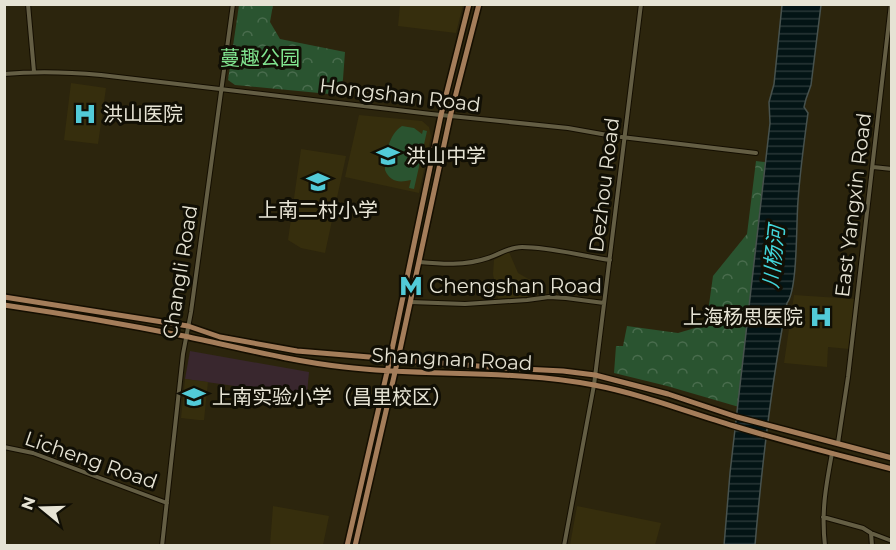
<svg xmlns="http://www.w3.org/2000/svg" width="896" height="550" font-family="Montserrat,'Noto Sans SC',sans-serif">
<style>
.commercial{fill:#39272e}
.built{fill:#362e0d}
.green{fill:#2a5430}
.park{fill:url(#park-crowns)}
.water{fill:url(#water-rules);stroke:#47524e;stroke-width:1.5}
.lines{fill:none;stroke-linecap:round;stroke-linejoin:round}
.minor-casing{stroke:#140e00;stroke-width:6}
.major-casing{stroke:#140e00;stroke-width:8}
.minor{stroke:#645e44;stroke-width:4}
.major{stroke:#a47d5a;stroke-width:5}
.labels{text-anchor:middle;stroke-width:6;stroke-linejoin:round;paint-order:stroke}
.park-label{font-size:20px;fill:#80e48f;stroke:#110f05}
.street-label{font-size:20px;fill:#e6e3d4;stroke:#110f05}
.poi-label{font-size:20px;fill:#e6e3d4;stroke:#110f05;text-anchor:start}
.water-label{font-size:21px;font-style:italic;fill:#42d6db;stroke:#110f05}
</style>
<defs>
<pattern id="park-crowns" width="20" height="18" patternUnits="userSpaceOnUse" patternTransform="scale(1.5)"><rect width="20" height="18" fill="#2a5430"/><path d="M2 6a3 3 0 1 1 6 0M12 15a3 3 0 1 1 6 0" fill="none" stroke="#496c4d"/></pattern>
<pattern id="water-rules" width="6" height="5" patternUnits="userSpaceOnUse" patternTransform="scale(1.5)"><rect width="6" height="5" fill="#031415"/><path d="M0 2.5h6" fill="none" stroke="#283636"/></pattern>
</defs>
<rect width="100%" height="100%" fill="#2c250d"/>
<path class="commercial" d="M190 351 309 372 307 394 242 387 185 379Z"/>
<path class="built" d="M400 5H463L456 33 398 26Z
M71 83 106 88 98 144 64 140Z
M359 115 422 121 429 127 431 136 419 193 345 177Z
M301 149 346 156 325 253 301 248 288 240Z
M509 252 518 273 532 281 528 297 498 299 493 274 494 260Z
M794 295 854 299 849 349 828 347 827 367 784 363Z
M185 379 208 382 204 420H199L181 418Z
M273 506 329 516 323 545H270Z
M577 506 661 523 655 545H570Z"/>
<path class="green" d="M402 126 414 128 422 134 423 130 427 131 414 189 409 188 411 180C399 183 390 182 385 170 386 154 388 135 402 126Z"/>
<path class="park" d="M239 5H273L270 22 280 39 345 52 343 79 340 95 235 85 228 80Z
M756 161 765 162 739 407 667 386 614 373 616 346H623L627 326 678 333 695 328 707 319 713 276 747 234Z"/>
<path class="water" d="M782 5H821L811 85 806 99 804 107 808 113C804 142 800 172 798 201 796 223 798 289 787 303 771 383 762 464 755 545L724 546 730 473 770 123 769 102 774 84Z"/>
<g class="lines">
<g class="minor-casing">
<path id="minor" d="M28 4 34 72
M4 74C37 71 68 72 101 75L431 114 568 128 613 136 756 153
M873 167 892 169
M419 262C441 264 465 266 488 258 500 254 509 247 522 247 550 247 582 256 610 260
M410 302 465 304 527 300 549 297 566 298 604 303
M838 443 848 377 891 4
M4 447 33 453 167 503
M823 517 863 528 871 533 892 541
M871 533 872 546
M162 546 183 354 191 312 233 4
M564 546 594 385 641 4
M825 546C821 511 826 486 832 453"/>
</g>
<g class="major-casing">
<path id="major" d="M4 297 188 326 220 337 297 351 502 368 563 371 595 375 668 394 737 417 892 458
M4 305C65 314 124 324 184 336 237 347 290 361 344 367 427 377 512 369 594 385 641 394 687 412 734 426 786 442 839 455 892 469
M347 546 390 359 441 115 469 4
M355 546 398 359 450 117 479 4"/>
</g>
<use href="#minor" class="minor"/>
<use href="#major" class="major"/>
</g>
<defs>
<g id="hospital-bare" transform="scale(1.8)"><path d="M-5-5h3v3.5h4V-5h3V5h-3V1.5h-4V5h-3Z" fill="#52cbd8" stroke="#110f05" stroke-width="2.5" paint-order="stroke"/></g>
<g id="school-bare" transform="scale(1.8)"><path d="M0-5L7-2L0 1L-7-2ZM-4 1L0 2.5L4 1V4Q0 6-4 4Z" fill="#52cbd8" stroke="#110f05" stroke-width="2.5" paint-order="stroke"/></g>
<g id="metro-bare" transform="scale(1.8)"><path d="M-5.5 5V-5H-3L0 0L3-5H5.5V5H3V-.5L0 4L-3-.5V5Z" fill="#52cbd8" stroke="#110f05" stroke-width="2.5" paint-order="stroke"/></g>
</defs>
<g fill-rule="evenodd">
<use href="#hospital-bare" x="85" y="114"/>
<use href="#school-bare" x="388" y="156"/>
<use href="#school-bare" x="318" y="182"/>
<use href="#metro-bare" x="411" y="286"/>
<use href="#hospital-bare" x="821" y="317"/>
<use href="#school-bare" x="194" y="397"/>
</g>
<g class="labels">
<g class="park-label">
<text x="260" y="65">蔓趣公园</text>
</g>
<g class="street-label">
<text transform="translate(400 95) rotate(7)" y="7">Hongshan Road</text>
<text transform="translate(604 185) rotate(-83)" y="7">Dezhou Road</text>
<text transform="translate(853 205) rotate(-83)" y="7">East Yangxin Road</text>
<text transform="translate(180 272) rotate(-81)" y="7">Changli Road</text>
<text transform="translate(452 359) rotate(3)" y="7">Shangnan Road</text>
<text transform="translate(91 460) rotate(19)" y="7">Licheng Road</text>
</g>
<g class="poi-label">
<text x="103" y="121">洪山医院</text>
<text x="406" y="163">洪山中学</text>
<text x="318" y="217" text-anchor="middle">上南二村小学</text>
<text x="429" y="293">Chengshan Road</text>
<text x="803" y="324" text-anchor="end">上海杨思医院</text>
<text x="212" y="404">上南实验小学（昌里校区）</text>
</g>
<g class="water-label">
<text transform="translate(774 257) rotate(-84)" y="7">川杨河</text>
</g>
</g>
<rect width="896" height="550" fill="none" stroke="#e6e3d4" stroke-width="12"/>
<g transform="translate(42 508) rotate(289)" stroke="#110f05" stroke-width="4.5" paint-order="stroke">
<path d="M0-4.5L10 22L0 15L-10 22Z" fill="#e6e3d4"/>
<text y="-9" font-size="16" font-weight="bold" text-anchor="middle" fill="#e6e3d4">N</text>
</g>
</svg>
